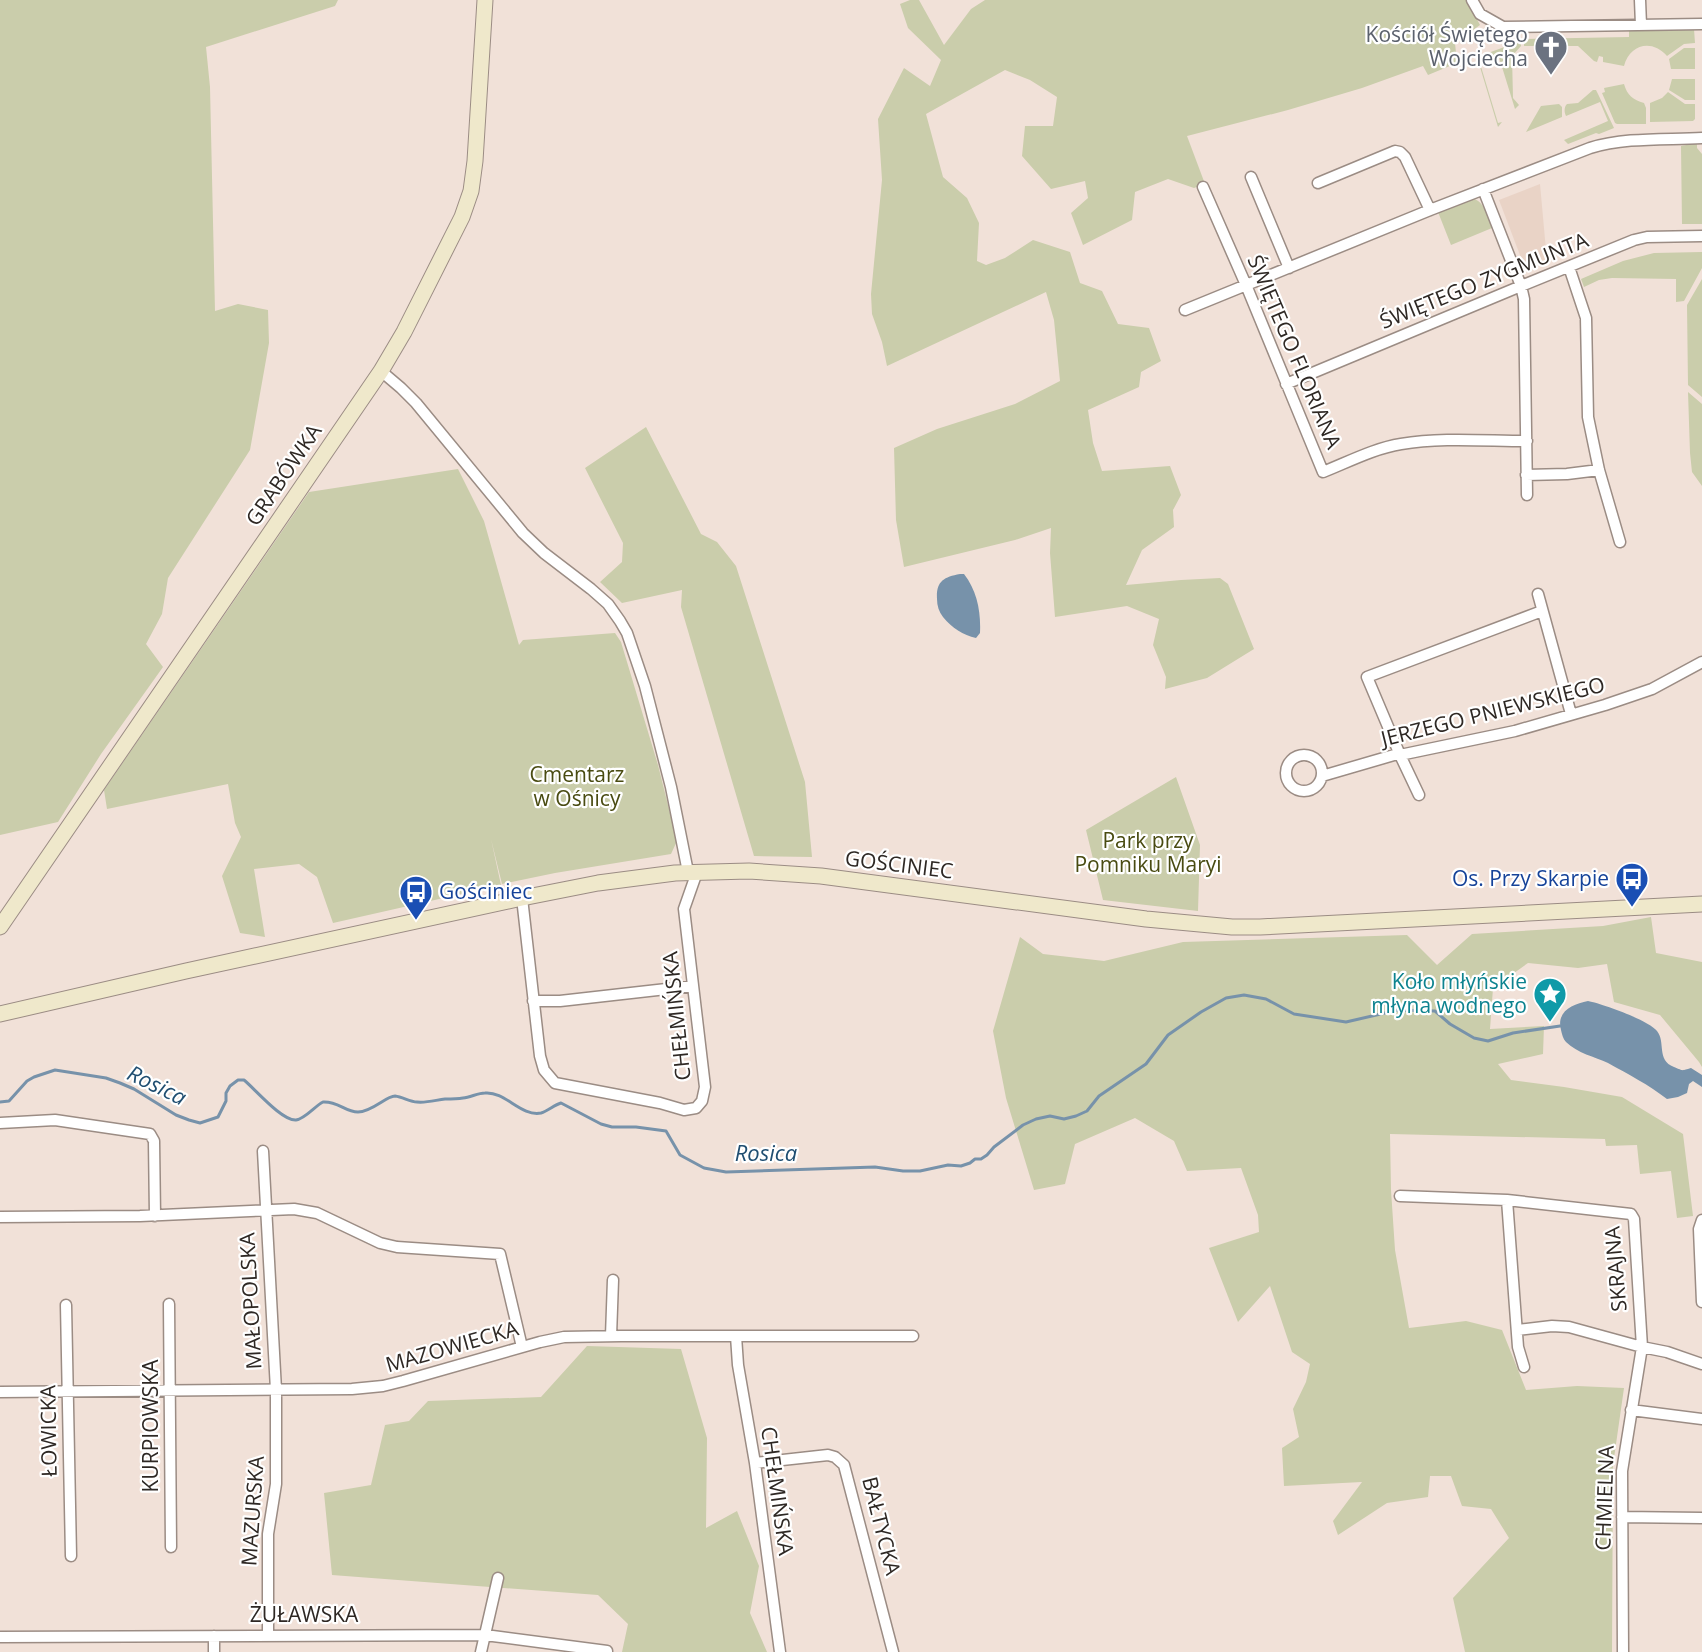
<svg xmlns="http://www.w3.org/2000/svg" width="1702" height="1652" font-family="'Open Sans',sans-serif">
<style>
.built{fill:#e9d3c6}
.green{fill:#cacdab}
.water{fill:#7792aa}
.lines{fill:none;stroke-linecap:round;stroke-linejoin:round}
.stream{stroke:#7792aa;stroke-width:3}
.street-casing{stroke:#9b8c84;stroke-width:13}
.secondary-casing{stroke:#9b8c84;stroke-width:17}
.street{stroke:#fff;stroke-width:10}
.secondary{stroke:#efe8cb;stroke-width:15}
.labels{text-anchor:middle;stroke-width:4.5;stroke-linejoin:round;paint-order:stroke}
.worship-label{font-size:21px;fill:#5b616d;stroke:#fff;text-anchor:end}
.street-label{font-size:21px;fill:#2e2824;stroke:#fff}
.park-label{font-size:21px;fill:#494b11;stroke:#fff}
.transit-label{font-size:21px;fill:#164399;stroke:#fff;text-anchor:end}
.culture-label{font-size:21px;fill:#0d838f;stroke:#fff;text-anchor:end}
.water-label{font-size:22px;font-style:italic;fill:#204e71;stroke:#fff}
</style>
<rect width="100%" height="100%" fill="#f1e1d8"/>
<path class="built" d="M1540 184 1547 261 1531 266 1523 263 1499 200Z"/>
<path class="green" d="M0 0H338L335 6 206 47 210 87 215 311 238 304 268 310 269 343 250 450 168 578 162 614 146 644 163 667 101 754 58 822 0 835Z
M910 0H919L944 45 971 9 985 0H1467L1480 25 1455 43 1457 63 1428 75 1423 66 1362 88 1288 110 1187 136 1205 184 1194 188 1168 179 1135 192 1132 220 1083 245 1071 213 1088 198 1085 181 1051 189 1022 156 1025 126H1053L1057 97 1030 80 1005 70 926 114 943 177 967 198 979 223 977 261 986 265 1005 258 1033 240 1070 252 1080 283 1102 291 1118 324 1149 328 1161 361 1141 372 1139 387 1088 410 1093 443 1102 471 1170 466 1181 495 1173 510 1174 527 1142 550 1126 585 1181 580 1220 578 1228 584 1254 649 1207 678 1165 689 1166 677 1153 645 1159 619 1127 606 1055 617 1050 553 1051 528 1015 540 904 567 896 520 894 448 937 429 1015 404 1060 381 1054 320 1046 292 887 366 882 342 872 314 871 294 882 180 878 119 904 68 930 86 941 60 908 28 900 4Z
M1694 29 1695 43 1684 44 1667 56C1652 39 1630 44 1624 66L1603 62V57L1599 56 1597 62 1594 61 1578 46H1524V39L1629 37V30Z
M1521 41V46L1512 56 1513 98 1519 105 1515 109 1498 54 1479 60 1498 123 1502 122 1498 127 1477 57Z
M1684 48H1695V69H1671L1669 59Z
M1672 79H1695V100H1685L1669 90Z
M1624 84C1627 95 1633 100 1644 103L1646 108V124H1617L1615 123 1602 93 1605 92 1604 88Z
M1593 90H1596L1598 94 1614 128 1599 134 1596 133 1568 144 1564 140 1608 121 1600 102 1566 116C1564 112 1564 107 1567 104L1578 103Z
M1668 92 1685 104H1695V119L1693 121 1650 122V103L1662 98Z
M1559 104 1562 107V117L1526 132 1541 106Z
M1697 143V148L1702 154V224H1682L1681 146Z
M1474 199C1485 202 1488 219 1492 228L1451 245 1438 212Z
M1702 252V268L1684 301 1676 302V279L1612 278 1599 280 1584 287 1581 279 1623 261 1654 253Z
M1702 279V397L1688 385 1687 305Z
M1688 392 1702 404V486L1692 472 1690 453Z
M646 427 701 534 717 542 736 566 805 782 812 857 754 856 681 607 682 590 622 603 600 582 622 562 623 543 585 468Z
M458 469 484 521 519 645 523 640 615 633 621 642 658 765 677 841 671 854 555 873 502 884 491 839 501 885 333 923 317 877 299 864 254 869 265 937 240 933 222 876 241 837 235 823 228 784 107 809 104 790 309 492Z
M1176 777 1200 845 1198 911 1103 900 1086 830Z
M1651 917 1656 953 1702 962V1067L1699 1062 1660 1015 1614 1002 1607 964 1578 968 1528 963 1493 988 1490 1029 1544 1026 1543 1054 1498 1064 1511 1080 1564 1087 1622 1097 1683 1134 1693 1216 1677 1218 1671 1171 1640 1174 1637 1145 1606 1146 1605 1139 1390 1134 1391 1190 1395 1250 1409 1328 1466 1321 1502 1330 1526 1390 1577 1386 1624 1388 1613 1465 1612 1652H1465L1453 1598 1509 1538 1491 1509 1462 1506 1451 1476H1430L1428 1497 1387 1503 1338 1535 1333 1521 1362 1482 1284 1486 1282 1448 1299 1437 1293 1409 1306 1382 1310 1364 1292 1352 1270 1286 1238 1322 1209 1248 1259 1232 1258 1215 1241 1168 1187 1171 1174 1141 1135 1118 1075 1144 1065 1184 1034 1190 1006 1098 993 1031 1020 937 1043 954 1104 961 1183 942 1407 935 1437 965 1472 934 1603 926Z
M587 1346 681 1349 707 1438 706 1528 737 1511 759 1566 750 1613 767 1652H622L628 1624 598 1595 332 1575 324 1493 371 1485 385 1425 409 1421 428 1401 541 1397Z"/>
<path class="water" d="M960 574H964C977 591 981 611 980 633L976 638C963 635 952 628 943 617 939 612 937 606 937 599 936 582 943 577 960 574Z
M1588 1001C1603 1004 1648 1020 1657 1031 1666 1042 1656 1060 1674 1067 1684 1071 1681 1071 1691 1068L1702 1075V1087L1693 1081 1689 1084 1687 1093 1678 1097 1667 1099C1649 1085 1628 1074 1608 1063 1595 1057 1577 1053 1566 1042 1563 1039 1562 1034 1561 1030 1556 1011 1573 1004 1588 1001Z"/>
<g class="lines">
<path class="stream" d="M0 1102 9 1101 27 1081 34 1077 55 1070 106 1078 120 1083 134 1089 176 1115 189 1120 200 1123 218 1117 226 1101V1093L230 1086 238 1080H244C255 1089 282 1121 296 1120 305 1119 315 1106 323 1102 338 1101 345 1112 358 1112 372 1112 386 1096 395 1096 403 1097 410 1102 417 1102 427 1103 436 1100 445 1099 451 1099 457 1099 463 1098 471 1097 478 1093 485 1093 505 1091 521 1117 541 1113 548 1111 554 1105 561 1103L601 1124 612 1127H636L666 1131 680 1155 704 1168 726 1172 875 1167 903 1171H920L948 1165 961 1166 970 1163 975 1159H981L987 1155 994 1147 1023 1125 1036 1119 1050 1116 1064 1119 1076 1116 1087 1111 1099 1096 1146 1064 1168 1035 1201 1012 1226 998 1244 995 1266 999 1294 1014 1346 1022 1398 1010 1435 1011 1450 1024 1474 1038 1488 1041 1513 1033 1560 1026"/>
<g class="street-casing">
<path id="street" d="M1472 0 1480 14 1503 27 1702 24
M1640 0 1641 25
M1251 177 1289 268
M1318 183 1395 151 1400 152 1405 157 1430 210
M1203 187 1246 285 1323 472C1348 462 1375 448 1401 444 1442 437 1486 441 1527 441
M1483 189 1521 286 1524 299 1527 495
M1569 267 1586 318 1588 417 1599 470 1620 542
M1185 310 1430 210 1590 148C1626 137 1665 140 1702 138
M381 371 401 388 416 403 523 533 544 553 591 589 608 604 620 621 627 633 645 686 671 787 688 872
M1286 384 1521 286 1634 240 1647 237 1702 236
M1526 475 1567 474 1599 470
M1538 594 1571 714
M1286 773a18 18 0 1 1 36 0a18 18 0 1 1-36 0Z
M1322 776 1394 755H1400L1515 731 1605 705 1652 689 1702 662
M1419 795 1400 755 1367 677 1542 611
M522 898 540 1056 544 1070 555 1083 660 1103 684 1110 696 1108 702 1101 705 1087 684 909 697 872
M533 1001H560L693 986
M0 1123 55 1120 150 1134 154 1141 155 1216
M263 1151 276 1390V1484L268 1534V1635
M1400 1196 1507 1200 1631 1214 1634 1219 1642 1347 1667 1352 1702 1364
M1507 1200 1518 1347 1524 1367
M0 1217 140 1216 294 1209 317 1213 380 1243 397 1247 500 1254 522 1347
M1702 1220 1699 1229 1702 1302
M169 1304 171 1547
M66 1305 71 1556
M1517 1330 1552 1326 1569 1327 1642 1347 1622 1471 1623 1652
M611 1336 613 1280
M736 1336 738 1365 755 1463 780 1652
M0 1392 352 1389 383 1386 403 1381 540 1342 564 1337 621 1336H913
M1631 1410 1702 1419
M755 1463 828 1455 835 1457 844 1465 893 1652
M1622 1517 1702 1518
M214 1636V1652
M0 1637 485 1635 607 1651
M481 1652 498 1578"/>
</g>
<g class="secondary-casing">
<path id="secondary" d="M0 927 292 501 381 371 404 332 462 217 471 191 475 161 485 0
M0 1014 186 971 522 898 598 883 675 873 749 871 821 876 1146 919 1232 927H1260L1702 904"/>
</g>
<use href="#street" class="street"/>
<use href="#secondary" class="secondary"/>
</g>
<defs>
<g id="church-pin" transform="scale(1.725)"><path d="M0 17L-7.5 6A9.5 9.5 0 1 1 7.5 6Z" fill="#6b7280" stroke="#fff"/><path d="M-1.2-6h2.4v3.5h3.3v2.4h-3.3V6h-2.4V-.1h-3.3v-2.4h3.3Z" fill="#fff"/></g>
<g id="bus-pin" transform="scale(1.725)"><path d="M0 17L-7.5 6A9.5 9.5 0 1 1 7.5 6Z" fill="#1a4fb4" stroke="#fff"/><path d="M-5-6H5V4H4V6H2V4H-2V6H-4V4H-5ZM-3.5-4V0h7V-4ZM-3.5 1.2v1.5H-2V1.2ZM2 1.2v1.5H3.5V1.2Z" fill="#fff"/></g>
<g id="sight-pin" transform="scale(1.725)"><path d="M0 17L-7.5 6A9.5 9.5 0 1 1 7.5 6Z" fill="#0f9aa8" stroke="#fff"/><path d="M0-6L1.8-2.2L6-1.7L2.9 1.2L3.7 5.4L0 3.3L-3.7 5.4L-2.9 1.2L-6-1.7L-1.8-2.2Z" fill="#fff"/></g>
</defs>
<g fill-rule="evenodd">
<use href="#church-pin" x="1551" y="47"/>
<use href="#bus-pin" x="1632" y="879"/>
<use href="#bus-pin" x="416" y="892"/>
<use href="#sight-pin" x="1550" y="994"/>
</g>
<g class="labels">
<g class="worship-label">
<text x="1528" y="42">Kościół Świętego<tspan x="1528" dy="24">Wojciecha</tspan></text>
</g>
<g class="street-label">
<text transform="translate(1484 281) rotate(-22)" y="7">ŚWIĘTEGO ZYGMUNTA</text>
<text transform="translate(1294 352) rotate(67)" y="7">ŚWIĘTEGO FLORIANA</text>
<text transform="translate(284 475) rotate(-56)" y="7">GRABÓWKA</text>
<text transform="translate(1493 712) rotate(-14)" y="7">JERZEGO PNIEWSKIEGO</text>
<text transform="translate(899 865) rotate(7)" y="7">GOŚCINIEC</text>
<text transform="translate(677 1016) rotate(-96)" y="7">CHEŁMIŃSKA</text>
<text transform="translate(1616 1269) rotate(-95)" y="7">SKRAJNA</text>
<text transform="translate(251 1301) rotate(-93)" y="7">MAŁOPOLSKA</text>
<text transform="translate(452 1347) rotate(-16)" y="7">MAZOWIECKA</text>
<text transform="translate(151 1426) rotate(-90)" y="7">KURPIOWSKA</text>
<text transform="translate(49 1431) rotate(-91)" y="7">ŁOWICKA</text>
<text transform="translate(777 1491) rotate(82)" y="7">CHEŁMIŃSKA</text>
<text transform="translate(1605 1498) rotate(-88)" y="7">CHMIELNA</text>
<text transform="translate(253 1511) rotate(-86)" y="7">MAZURSKA</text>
<text transform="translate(881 1526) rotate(76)" y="7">BAŁTYCKA</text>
<text x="304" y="1622">ŻUŁAWSKA</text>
</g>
<g class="park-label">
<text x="577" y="782">Cmentarz<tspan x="577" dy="24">w Ośnicy</tspan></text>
<text x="1148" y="848">Park przy<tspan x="1148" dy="24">Pomniku Maryi</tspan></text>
</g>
<g class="transit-label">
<text x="1609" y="886">Os. Przy Skarpie</text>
<text x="439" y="899" text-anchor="start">Gościniec</text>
</g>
<g class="culture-label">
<text x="1527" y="989">Koło młyńskie<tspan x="1527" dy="24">młyna wodnego</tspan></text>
</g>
<g class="water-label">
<text transform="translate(157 1085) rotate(26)" y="8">Rosica</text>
<text x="766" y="1161">Rosica</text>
</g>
</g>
</svg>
